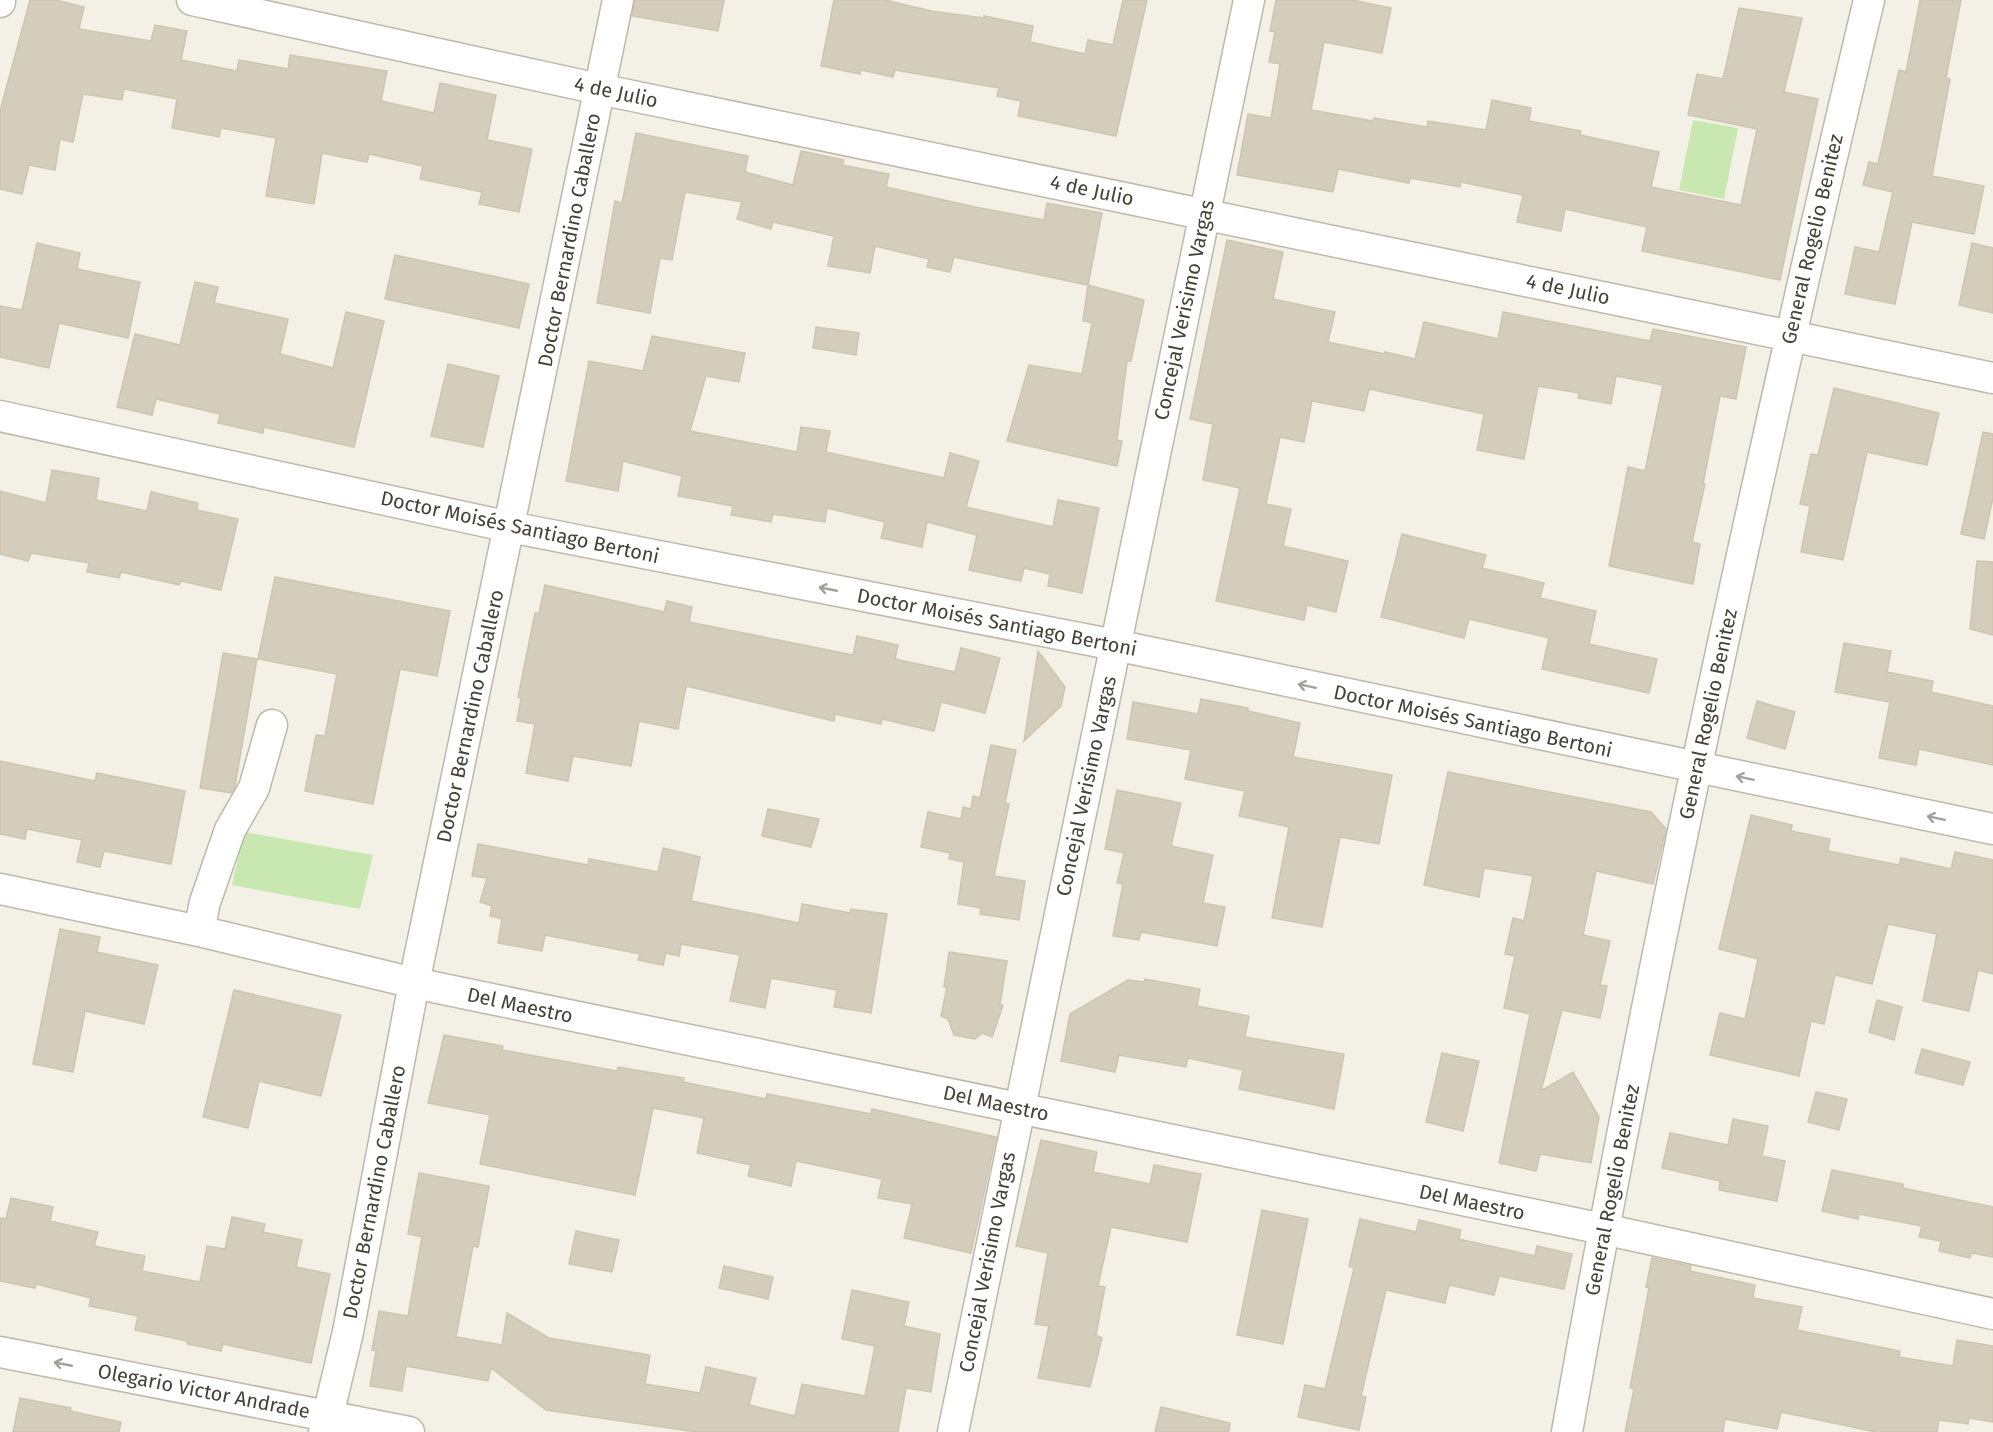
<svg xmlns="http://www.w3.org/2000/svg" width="1993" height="1432" font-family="'Fira Sans',sans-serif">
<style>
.green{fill:#c9e7b0}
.building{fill:#d4cdbc;stroke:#cfc5af;stroke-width:1.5}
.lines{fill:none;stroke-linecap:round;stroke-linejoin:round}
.minor-casing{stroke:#beb8a9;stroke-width:33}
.minor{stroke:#fff;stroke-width:30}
.oneway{stroke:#a2a09a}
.labels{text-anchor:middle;stroke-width:4.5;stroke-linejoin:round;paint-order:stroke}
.street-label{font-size:20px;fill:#464136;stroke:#fff}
</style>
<rect width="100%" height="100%" fill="#f3f0e6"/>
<path class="green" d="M1693 120 1738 128 1724 199 1679 190Z
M244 832 373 855 360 909 232 885Z"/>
<path class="building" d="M30 0H56L84 7 79 29 151 41 155 25 187 31 181 60 237 71 239 60 288 69 290 55 387 71 381 101 434 113 440 83 496 95 487 140 532 149 519 212 479 204 482 192 420 179 423 166 369 154 367 162 322 153 314 204 266 196 276 138 221 128 219 137 172 128 177 99 124 89 122 100 83 94 73 142 60 139 55 170 29 165 22 194 0 189V111Z
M635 0H724L718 31 632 16Z
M834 0H885L931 11 984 18V16L1033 26 1030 42 1085 54 1088 40 1113 45 1123 0H1147L1116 136 1018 116 1021 101 997 96 999 88 895 70 893 77 861 70 860 74 821 66Z
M1276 0H1353L1391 8 1382 53 1324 42 1311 110 1373 121 1374 118 1427 127 1428 121 1486 130 1492 100 1531 108 1529 121 1581 131 1580 135 1659 152 1651 187 1741 205 1757 129 1688 115 1697 74 1723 79 1739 8 1802 18 1784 92 1818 99 1780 280 1642 251 1647 227 1565 209 1561 231 1517 222 1523 195 1461 182 1460 187 1410 178 1409 183 1338 169 1333 192 1237 175 1248 114 1271 118 1280 64 1269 62 1275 32 1270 31Z
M1920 0H1961L1946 78 1950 79 1932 176 1984 186 1974 234 1912 222 1895 304 1845 294 1855 247 1879 252 1893 192 1863 185 1869 162 1878 164 1899 70 1906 72Z
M636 133 748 156 745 172 793 185 801 151 844 160 842 165 889 174 886 187 975 207 1044 220 1047 203 1102 213 1088 285 954 257 950 272 927 267 929 259 875 246 870 273 828 266 834 236 773 222 771 229 737 219 742 202 685 192 672 260 660 258 650 313 597 303 615 201 622 203Z
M1227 240 1283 252 1273 299 1335 312 1328 342 1385 354V352L1415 359 1424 322 1498 339 1503 312 1650 341 1653 329 1746 347 1736 399 1720 396 1703 484H1705L1692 542 1700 544 1693 584 1609 566 1628 467 1645 471 1663 385 1616 376 1611 404 1578 398 1579 393 1538 386 1524 459 1477 450 1484 414 1369 389 1364 411 1312 401 1304 442 1280 437 1266 504 1291 509 1283 546 1348 561 1336 612 1307 605 1304 620 1216 601 1240 488 1203 480 1213 424 1190 419Z
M37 243 80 253 77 269 140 282 128 338 59 323 49 368 0 357V306L22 310Z
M1972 243 1993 248V313L1959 305Z
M395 255 529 284 519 328 385 299Z
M195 282 218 287 214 303 288 319 280 354 333 368 346 312 384 321 354 447 264 427 263 433 218 423 220 414 156 399 152 415 117 407 135 334 180 345Z
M1088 285 1144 300 1131 361H1127L1117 440 1122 441 1117 466 1007 441 1029 365 1082 374 1092 323 1083 321Z
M816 327 859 333 856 355 813 348Z
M652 336 745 353 739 382 706 376 690 431 797 452 801 427 830 431 826 452 944 478 950 453 979 461 966 507 1053 527 1058 500 1099 508 1082 593 1048 586 1050 574 1024 568 1021 581 969 570 977 535 927 522 922 547 881 538 885 522 827 508 825 522 773 514 771 522 731 515 733 506 678 496 682 476 623 461 618 491 566 481 589 361 643 371Z
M448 364 499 376 483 447 431 436Z
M1834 388 1939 413 1927 465 1867 452 1843 560 1801 552 1810 506 1800 504 1811 454 1818 455Z
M1983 432 1993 434V498L1984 539 1961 534Z
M52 470 99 478 96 500 147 511 151 492 198 503 197 510 238 519 221 590 181 581 179 585 121 572 119 578 87 572 89 563 31 553 28 561 0 554V491L46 503Z
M1402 534 1486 555 1482 568 1544 583 1540 598 1596 611 1589 644 1657 659 1649 693 1542 669 1549 638 1469 619 1464 638 1381 617Z
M1977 561 1993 562V635L1970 629Z
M275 577 450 611 437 676 400 669 373 804 305 791 316 735 325 736 337 674 258 659Z
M545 585 664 612 667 601 692 607 689 622 853 655 857 636 898 645 895 659 955 672 961 648 1000 658 985 713 941 702 934 731 882 719 881 724 835 714 834 721 686 686 678 729 639 721 631 766 573 756 568 781 526 773 535 724 517 721 521 698 518 697 535 613H539Z
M1844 643 1891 651 1887 672 1933 681 1931 692 1993 706V765L1919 749 1916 765 1879 758 1890 702 1835 692Z
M1038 651 1065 687 1061 706 1024 741Z
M223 653 257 659 235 786 231 793 200 788Z
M1201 699 1248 708V711L1300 723 1293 757 1392 775 1379 844 1340 837 1322 927 1272 918 1289 827 1239 816 1245 791 1185 779 1191 750 1127 739 1133 702 1198 714Z
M1757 701 1795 712 1785 749 1747 738Z
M991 745 1016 750 1005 803 1009 804 994 876 1025 881 1019 920 980 914 981 908 958 904 964 862 949 859 950 853 921 847 928 812 961 819 963 807 971 809 973 796 980 798Z
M0 761 95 781 97 773 185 791 171 864 104 851 100 867 77 862 82 840 27 829 25 839 0 834Z
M1448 772 1651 812 1666 829 1653 884 1596 871 1583 935 1610 941 1600 985 1607 986 1600 1018 1562 1010 1541 1091 1573 1072 1599 1117 1591 1163 1540 1154 1536 1171 1499 1163 1530 1014 1504 1008 1515 956 1505 954 1513 918 1524 921 1533 876 1484 868 1479 897 1424 885Z
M1117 790 1181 803 1171 846 1213 855 1203 903 1225 907 1217 946 1141 932 1139 940 1113 936 1123 884 1117 883 1124 853 1105 849Z
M768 809 819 819 811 847 762 836Z
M1751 815 1792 825 1791 831 1830 839 1828 851 1899 865 1901 858 1951 869 1955 852 1993 860V974L1978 970 1969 1011 1923 1001 1937 934 1888 924 1872 984 1835 975 1824 1024 1811 1021 1799 1076 1710 1055 1720 1013 1745 1019 1758 959 1719 949Z
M478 844 588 865 589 859 658 872 663 848 700 857 691 901 799 923 802 904 850 913 851 909 887 914 871 1013 834 1007 837 990 771 978 765 1008 730 1001 740 955 681 944 679 956 666 953 663 965 638 960 640 954 545 935 542 951 498 943 502 919 490 916 492 906 480 902 487 878 472 876Z
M60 929 100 937 97 952 158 965 144 1024 85 1011 73 1072 33 1064Z
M949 952 1007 961 1000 1005H1003L992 1037 982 1033 975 1039 954 1035 948 1019 941 1016 947 987H944Z
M1145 979 1200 989 1197 1006 1249 1016 1245 1037 1344 1054 1334 1109 1239 1089 1243 1070 1188 1058 1186 1067 1119 1055 1115 1072 1061 1061 1070 1014 1128 980 1144 982Z
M234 990 341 1015 321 1096 259 1081 248 1128 203 1117Z
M1877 1000 1902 1007 1894 1040 1869 1032Z
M444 1035 503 1046 502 1050 617 1071 618 1067 684 1078 683 1082 766 1099 767 1094 871 1114 872 1109 996 1137 971 1253 904 1238 912 1204 878 1198 882 1179 796 1161 791 1186 748 1176 751 1165 697 1153 704 1118 653 1108 635 1195 480 1164 490 1115 428 1103Z
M1922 1049 1970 1062 1963 1085 1915 1073Z
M1442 1053 1479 1061 1463 1131 1426 1122Z
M1816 1092 1847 1099 1839 1130 1808 1122Z
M1733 1119 1768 1126 1762 1156 1785 1161 1777 1201 1719 1190 1720 1181 1662 1168 1670 1133 1728 1145Z
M1041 1140 1097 1152 1093 1172 1150 1184 1154 1165 1201 1174 1187 1242 1111 1227 1098 1286 1105 1287 1096 1335 1102 1338 1090 1387 1038 1378 1049 1326 1035 1324 1048 1253 1016 1246Z
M1832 1170 1903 1184V1188L1993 1207V1257L1971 1253 1970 1258 1939 1251 1941 1241 1919 1237 1922 1226 1859 1214 1858 1219 1822 1211Z
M419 1173 489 1186 478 1247 473 1246 456 1337 502 1345 507 1313 549 1338 650 1355 645 1384 700 1393 706 1367 756 1378 749 1405 795 1416 802 1384 865 1396 875 1346 842 1339 852 1290 909 1302 904 1326 940 1334 931 1392 906 1388 898 1432H696L546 1410 491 1368 488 1381 406 1366 402 1391 370 1386 376 1351 372 1350 379 1311 408 1316 422 1237 408 1234Z
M11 1198 53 1207 50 1221 98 1232 94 1246 145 1256 142 1271 200 1282 207 1246 225 1249 232 1217 265 1224 263 1232 302 1240 296 1267 330 1274 311 1363 223 1344 221 1351 187 1344V1341L135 1330 138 1316 89 1306 91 1298 36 1284 35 1288 0 1281V1218L6 1219Z
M1262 1210 1308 1219 1283 1344 1237 1335Z
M1360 1219 1416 1232 1419 1220 1461 1230 1459 1239 1535 1256 1537 1246 1572 1254 1564 1289 1499 1276 1494 1295 1449 1285 1445 1303 1386 1290 1361 1396 1366 1397 1359 1430 1298 1417 1305 1385 1325 1389 1354 1268 1349 1266Z
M576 1231 619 1240 612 1272 569 1264Z
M1652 1258 1691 1266 1690 1271 1755 1285 1753 1298 1802 1307 1797 1330 1900 1351 1899 1357 1953 1366 1957 1340 1993 1346V1422L1969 1418 1968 1424 1939 1420 1937 1432H1876L1781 1412 1777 1429 1725 1419 1723 1432H1625L1634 1389 1630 1388 1649 1288 1646 1287Z
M724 1266 773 1277 768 1299 719 1288Z
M20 1398 71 1408 70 1411 121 1422 119 1432H13Z
M1161 1407 1230 1423 1229 1432H1155Z"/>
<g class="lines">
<g class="minor-casing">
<path id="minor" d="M192 0 599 89 1993 378
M0 2V0
M0 416 510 527 1115 645 1993 829
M0 889 199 931 414 983 1603 1229 1993 1314
M199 931 205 902 230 830 254 788 272 725
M0 1352 409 1432
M324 1432 348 1332 414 983 618 0
M953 1432 1249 0
M1567 1432C1652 952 1756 475 1869 0"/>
</g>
<use href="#minor" class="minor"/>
</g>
<defs><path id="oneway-shaft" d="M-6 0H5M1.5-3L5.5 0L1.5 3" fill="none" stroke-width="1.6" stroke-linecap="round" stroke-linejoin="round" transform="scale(1.5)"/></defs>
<g class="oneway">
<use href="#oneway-shaft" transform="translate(828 589) rotate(-169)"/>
<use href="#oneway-shaft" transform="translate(1307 686) rotate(-168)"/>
<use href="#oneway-shaft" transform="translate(1745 778) rotate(-168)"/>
<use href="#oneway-shaft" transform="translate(1936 818) rotate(-168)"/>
<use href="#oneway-shaft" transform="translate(63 1364) rotate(-169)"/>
</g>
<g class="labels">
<g class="street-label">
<text transform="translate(616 92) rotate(12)" y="7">4 de Julio</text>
<text transform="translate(1092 190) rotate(12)" y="7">4 de Julio</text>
<text transform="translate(1812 239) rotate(-77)" y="7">General Rogelio Benitez</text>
<text transform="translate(569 240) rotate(-79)" y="7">Doctor Bernardino Caballero</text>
<text transform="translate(1568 289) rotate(12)" y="7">4 de Julio</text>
<text transform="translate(1184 310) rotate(-78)" y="7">Concejal Verisimo Vargas</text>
<text transform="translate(520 527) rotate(12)" y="7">Doctor Moisés Santiago Bertoni</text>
<text transform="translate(997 622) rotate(11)" y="7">Doctor Moisés Santiago Bertoni</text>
<text transform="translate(1708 714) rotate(-78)" y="7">General Rogelio Benitez</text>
<text transform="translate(470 716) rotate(-78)" y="7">Doctor Bernardino Caballero</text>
<text transform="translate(1473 721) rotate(12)" y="7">Doctor Moisés Santiago Bertoni</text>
<text transform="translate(1086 786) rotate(-78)" y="7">Concejal Verisimo Vargas</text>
<text transform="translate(520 1005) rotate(12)" y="7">Del Maestro</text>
<text transform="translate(996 1103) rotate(12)" y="7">Del Maestro</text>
<text transform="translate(1612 1190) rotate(-79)" y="7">General Rogelio Benitez</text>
<text transform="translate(374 1192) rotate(-79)" y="7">Doctor Bernardino Caballero</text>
<text transform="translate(1472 1202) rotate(12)" y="7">Del Maestro</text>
<text transform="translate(987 1262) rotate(-79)" y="7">Concejal Verisimo Vargas</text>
<text transform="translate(204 1391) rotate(11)" y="7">Olegario Victor Andrade</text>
</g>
</g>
</svg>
